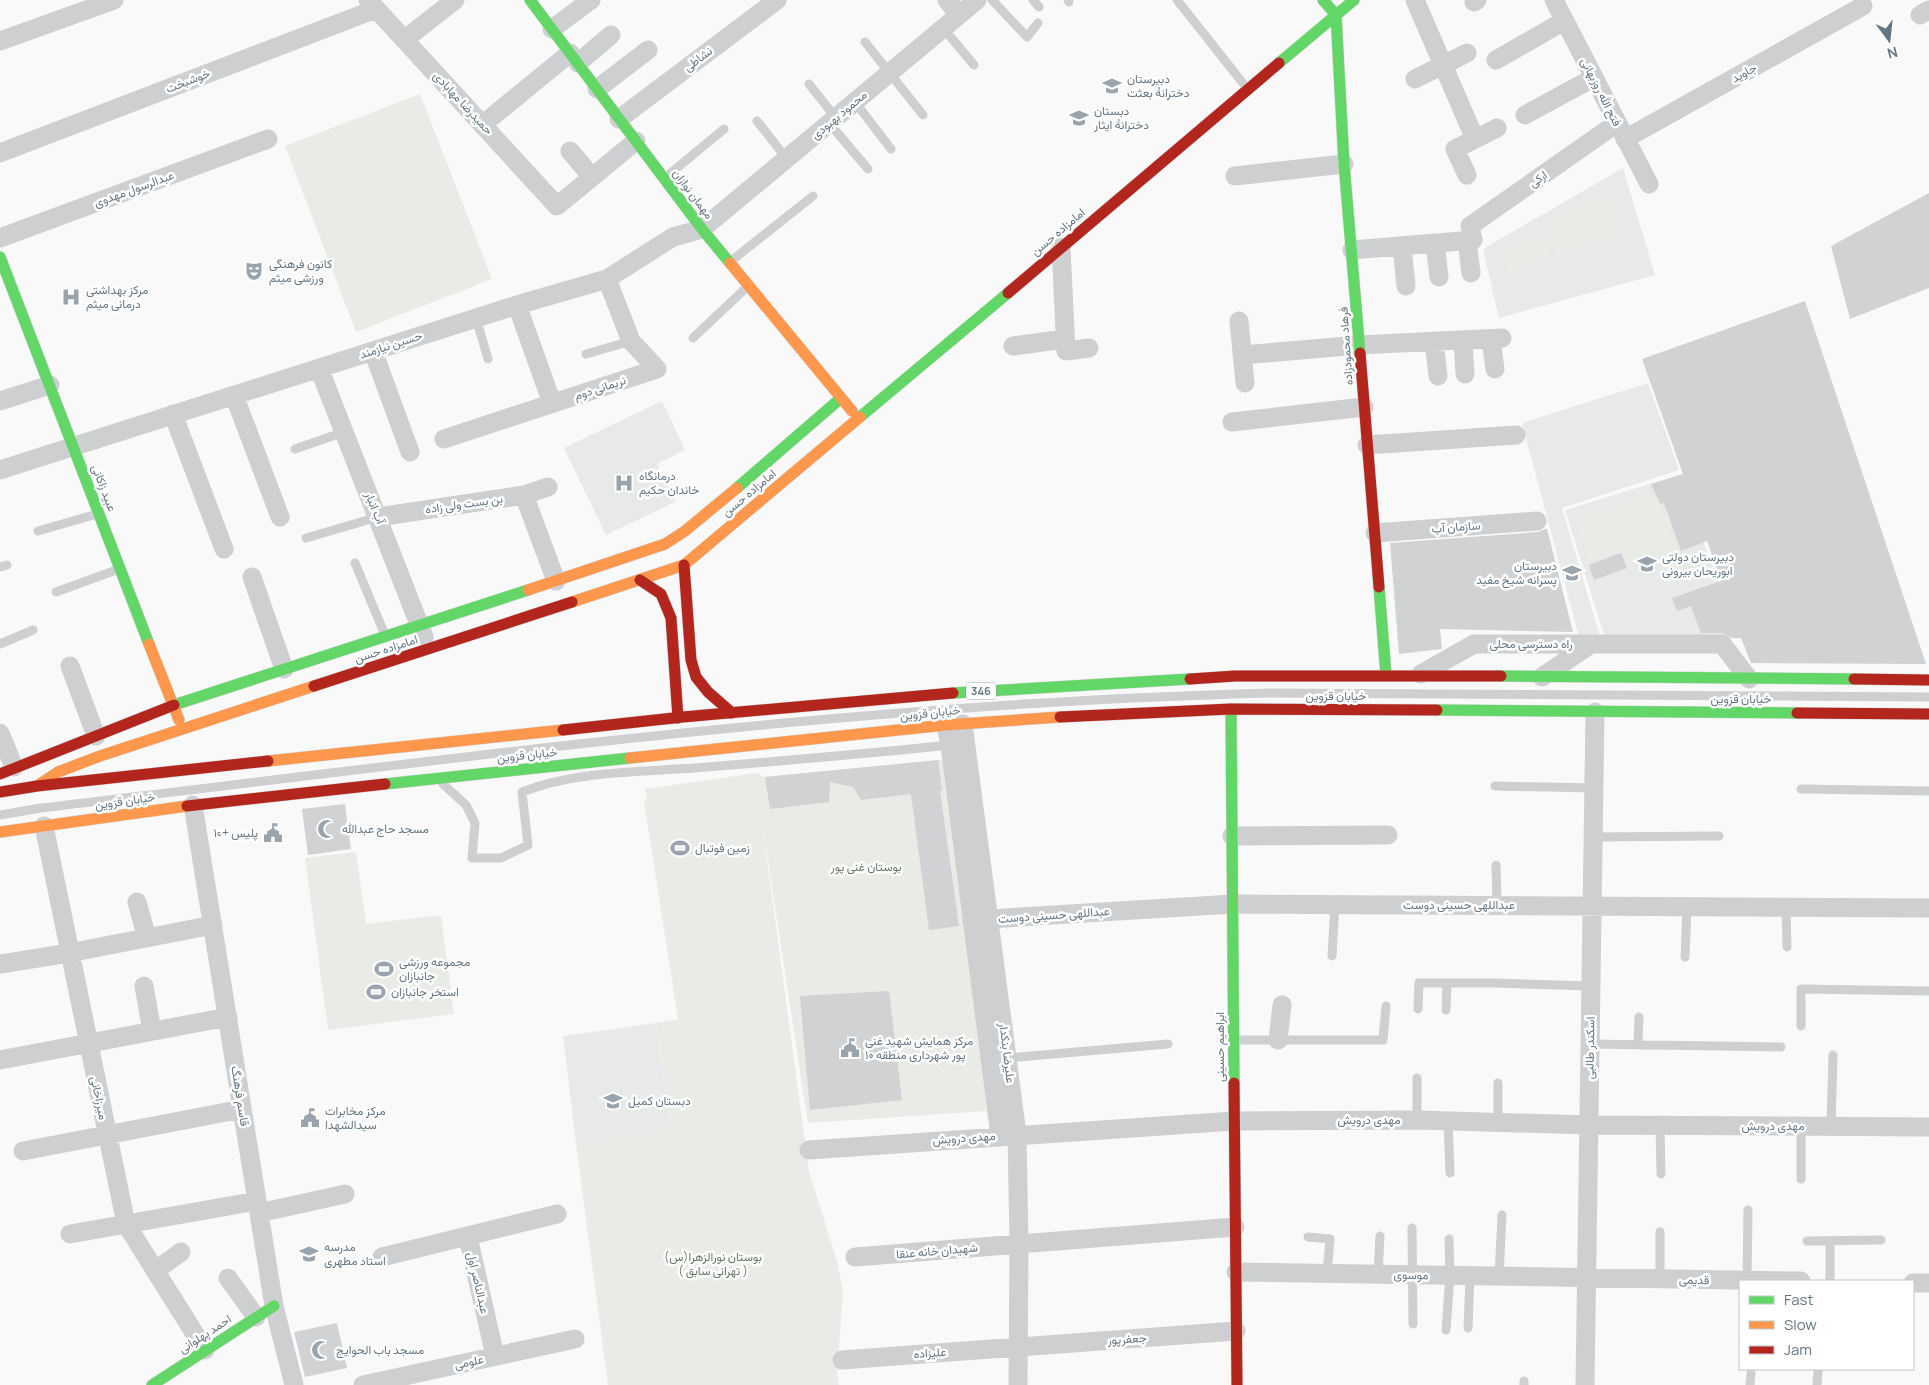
<svg xmlns="http://www.w3.org/2000/svg" width="1929" height="1385" font-family="Manrope,Vazirmatn,sans-serif">
<style>
.built{fill:#e8e9e9}
.green{fill:#e8ebe6}
.building{fill:#d0d2d3}
.lines{fill:none;stroke-linecap:round;stroke-linejoin:round}
.fast-casing{stroke:#d5d6d7;stroke-width:12}
.slow-casing{stroke:#d5d6d7;stroke-width:12}
.jam-casing{stroke:#d5d6d7;stroke-width:12}
.lane{stroke:#cecfd0;stroke-width:9}
.street{stroke:#cecfd0;stroke-width:19}
.fast{stroke:#63d668;stroke-width:11}
.slow{stroke:#ff974d;stroke-width:11}
.jam{stroke:#b3261e;stroke-width:11}
.labels{text-anchor:middle;stroke-width:5;stroke-linejoin:round;paint-order:stroke}
.shield{fill:#fff;stroke:#939fa8;stroke-width:1}
.shield-label{font-size:11px;font-weight:bold;fill:#657683}
.street-label{font-size:12px;fill:#657683;stroke:#fff}
.poi-label{font-size:12px;fill:#657683;stroke:#fff;text-anchor:start}
.park-label{font-size:12px;fill:#687a64;stroke:#fff}
</style>
<rect width="100%" height="100%" fill="#f9f9f9"/>
<path class="built" d="M1623 168 1655 275 1499 318 1483 249Z
M1648 383 1679 470 1562 508 1601 640 1579 637 1522 423Z
M662 401 685 450 657 464 675 502 606 535 564 448Z
M1679 475 1739 638 1606 641 1565 510Z
M656 1023 671 1129 576 1143 563 1036Z"/>
<path class="green" d="M420 94 492 279 356 332 285 146Z
M1613 195 1626 229 1557 256 1543 223Z
M1542 235 1551 256 1508 274 1500 252Z
M1656 494 1678 552 1629 570 1622 551 1589 562 1575 521Z
M949 759 987 1111 808 1123 761 815 809 1172 837 1261 843 1292 837 1374 839 1385H608L576 1143 671 1129 656 1023 678 1019 644 801 647 800 645 789 756 773 765 777Z
M356 852 366 924 441 915 454 1014 328 1030 305 858Z"/>
<path class="building" d="M1929 193V288L1850 319 1831 246Z
M1805 301 1926 664 1751 663 1741 638H1732L1722 633H1701L1691 606 1677 611 1672 598 1721 581 1707 541 1681 551 1664 503 1660 504 1651 484 1683 474 1642 359Z
M1545 529H1547L1573 632 1440 629 1442 649 1399 654 1390 543 1538 532Z
M1621 553 1627 568 1594 580 1589 565Z
M938 760 942 790 940 791 959 926 929 930 911 794 861 800 853 787 830 782 829 802 770 809 765 777Z
M345 804 351 849 308 855 302 809Z
M889 991 902 1100 810 1110 800 996Z
M337 1323 347 1368 305 1377 294 1332Z"/>
<g class="lines">
<g class="fast-casing">
<path id="fast" d="M530 0 702 229 730 263
M1323 0 1336 15 1344 164 1360 353
M1279 63 1354 0
M0 257 149 644
M860 417 1008 293
M737 488 841 398
M1379 587 1386 675
M1501 676 1854 679
M953 693 1190 679
M174 705 528 590
M1231 709 1234 1083
M1437 710 1797 713
M385 784 630 758
M152 1385 274 1306"/>
</g>
<g class="slow-casing">
<path id="slow" d="M730 263 852 411
M528 590 665 544 685 531 737 488
M572 602 684 565 860 417
M149 644 179 720
M630 758 946 725 1060 717
M268 761 563 730
M37 786 58 772 100 756 314 686
M0 832 187 806"/>
</g>
<g class="jam-casing">
<path id="jam" d="M1008 293 1279 63
M1360 353 1379 587
M684 565 691 660 696 677 708 692 732 713
M640 580 661 594 671 618 678 718
M1190 679 1235 676H1501
M1854 679 1929 680
M314 686 572 602
M1797 713 1929 714
M1060 717 1231 709 1437 710
M563 730 683 717 953 693
M0 774 174 705
M0 792 37 786 268 761
M187 806 385 784
M1234 1083 1237 1385"/>
</g>
<path class="lane" d="M992 0 1027 37 1038 23
M1033 0 1039 7
M1068 0 1069 2
M1177 0 1246 87
M943 28 974 65
M865 42 923 115
M809 84 836 118
M855 102 891 149
M757 121 787 159
M829 123 868 169
M666 177 724 129
M731 261 813 196
M476 318 488 359
M693 338 748 286
M586 354 631 341
M295 449 344 432
M38 531 97 514
M306 538 378 517
M355 563 385 635
M0 567 7 565
M56 592 119 569
M0 644 33 630
M443 784 466 805 475 823 472 858H501L528 845 522 792C576 771 638 772 695 768 780 761 865 754 950 745
M1495 786 1594 788
M1801 789 1929 791
M0 815 41 808C345 772 648 731 953 709 1058 701 1164 696 1269 693L1929 697
M1593 837 1719 836
M1496 865 1497 905
M1786 908 1787 947
M1332 956 1335 904
M1685 957 1687 908
M1418 1009 1419 983H1495L1591 986
M1446 1010 1447 983
M1801 1026V989L1929 991
M1236 1040H1383L1386 1006
M1590 1044 1781 1047
M1638 1045 1639 1017
M1008 1058 1168 1044
M1417 1078V1120
M1448 1121 1450 1173
M1498 1122V1083
M1660 1125 1661 1174
M1831 1126 1833 1055
M1801 1179V1126
M1412 1228 1413 1324
M1660 1232V1280
M1308 1237 1330 1239 1327 1274
M1807 1241 1881 1240
M1830 1242V1281
M1378 1275 1380 1236
M1499 1277 1502 1215
M1747 1281 1748 1210
M1468 1328 1470 1276
M1446 1330 1450 1276 1449 1239
M1524 1385V1381
M1750 1385 1751 1373
M1817 1385 1818 1371"/>
<path class="street" d="M368 0 557 206 636 141
M947 0 959 15
M1415 0 1475 139
M1554 0 1649 184
M1474 2 1477 0
M1920 15 1929 10
M552 29 591 0
M404 40 455 0
M0 41 114 0
M1496 60 1564 21
M578 63 611 35
M1415 79 1467 53
M597 89 648 50
M1525 115 1593 78
M619 119 777 0
M482 125 570 53
M1625 139 1863 6
M570 151 592 177
M0 153 376 9
M1467 175 1455 149 1497 128
M1235 176 1344 164
M0 238 268 139
M1467 241 1471 273
M1435 243 1439 277
M1402 246 1406 286
M1061 247 1066 351 1089 348
M1352 250 1473 240 1470 226 1617 123
M517 305 552 403
M1239 321 1245 383
M1491 339 1495 369
M1463 340 1465 374
M1434 341 1438 376
M1013 346 1065 339
M373 351 410 452
M1242 355 1359 345 1502 338
M319 368 424 637
M234 395 280 517
M0 401 50 385
M173 414 224 549
M1232 422 1364 407
M444 439 657 369 631 341 607 279
M1367 445 1516 435
M0 470 517 305 607 279 673 237 702 229 977 0
M524 495 556 581
M378 517 524 495 548 487
M1375 533 1537 521
M252 577 284 669
M70 666 96 736
M1421 674 1474 644H1722L1749 679
M1542 677 1591 644
M963 724 1017 1134 1019 1244 1018 1385
M946 725 950 745 1000 1136
M0 733 14 767
M193 805 274 1306 294 1385
M44 826 126 1224 205 1350
M1232 836 1388 835
M137 902 147 938
M972 922 989 919 1233 904 1929 908
M0 964 69 953 213 925
M144 986 152 1031
M1278 1040 1282 1005
M0 1060 228 1017
M809 1150 1234 1121 1417 1120 1589 1125 1929 1127
M23 1151 242 1109
M259 1213 345 1194
M70 1234 257 1201
M468 1237 495 1356
M382 1257 557 1214
M855 1257 1235 1227
M155 1271 181 1252
M1236 1272 1801 1281
M228 1278 256 1317
M1913 1283H1929
M842 1360 1236 1331
M363 1385 575 1339
M1585 1385 1595 712"/>
<use href="#fast" class="fast"/>
<use href="#slow" class="slow"/>
<use href="#jam" class="jam"/>
</g>
<defs>
<g id="school-bare" transform="scale(1.5)"><path d="M0-5L7-2L0 1L-7-2ZM-4 1L0 2.5L4 1V4Q0 6-4 4Z" fill="#99a4ac" stroke="#fff" stroke-width="2.5" paint-order="stroke"/></g>
<g id="theatre-bare" transform="scale(1.5)"><path d="M-5-5.5Q0-4 5-5.5V0Q5 5 0 6Q-5 5-5 0ZM-3.3-2.5H-1v1.5H-3.3ZM1-2.5H3.3v1.5H1ZM-2.8 1Q0 5.5 2.8 1Z" fill="#99a4ac" stroke="#fff" stroke-width="2.5" paint-order="stroke"/></g>
<g id="hospital-bare" transform="scale(1.5)"><path d="M-5-5h3v3.5h4V-5h3V5h-3V1.5h-4V5h-3Z" fill="#99a4ac" stroke="#fff" stroke-width="2.5" paint-order="stroke"/></g>
<g id="mosque-bare" transform="scale(1.5)"><path d="M3.5-4.9A6 6 0 1 0 3.5 4.9A5 5 0 1 1 3.5-4.9Z" fill="#99a4ac" stroke="#fff" stroke-width="2.5" paint-order="stroke"/></g>
<g id="civic-bare" transform="scale(1.5)"><path d="M-.6-6.5H3V-4.5H.6V-3L4-1V1h2V6H-6V1h2V-1L-.6-3ZM-1.2 2.5V6h2.4V2.5Z" fill="#99a4ac" stroke="#fff" stroke-width="2.5" paint-order="stroke"/></g>
<g id="stadium-bare" transform="scale(1.5)"><path d="M0-5a6.5 5 0 1 0 0 10a6.5 5 0 1 0 0-10ZM-3.5-1.8h7v3.6h-7Z" fill="#99a4ac" stroke="#fff" stroke-width="2.5" paint-order="stroke"/></g>
</defs>
<g fill-rule="evenodd">
<use href="#school-bare" x="1112" y="86"/>
<use href="#school-bare" x="1079" y="118"/>
<use href="#theatre-bare" x="254" y="271"/>
<use href="#hospital-bare" x="71" y="297"/>
<use href="#hospital-bare" x="624" y="483"/>
<use href="#school-bare" x="1647" y="564"/>
<use href="#school-bare" x="1572" y="573"/>
<use href="#mosque-bare" x="327" y="829"/>
<use href="#civic-bare" x="273" y="833"/>
<use href="#stadium-bare" x="680" y="848"/>
<use href="#stadium-bare" x="384" y="969"/>
<use href="#stadium-bare" x="376" y="992"/>
<use href="#civic-bare" x="850" y="1048"/>
<use href="#school-bare" x="613" y="1101"/>
<use href="#civic-bare" x="310" y="1118"/>
<use href="#school-bare" x="309" y="1254"/>
<use href="#mosque-bare" x="321" y="1350"/>
</g>
<g class="labels">
<rect class="shield" x="966" y="682.5" width="30" height="17" rx="4"/>
<g class="shield-label">
<text x="981" y="695">346</text>
</g>
<g class="street-label">
<text transform="translate(698 59) rotate(-37)" y="4">نشاطی</text>
<text transform="translate(1744 73) rotate(-29)" y="4">جاوید</text>
<text transform="translate(188 81) rotate(-21)" y="4">خوشبخت</text>
<text transform="translate(1601 92) rotate(63)" y="4">فتح الله روزبهانی</text>
<text transform="translate(463 103) rotate(47)" y="4">حمیدرضا مهابادی</text>
<text transform="translate(839 115) rotate(-40)" y="4">محمود بهبودی</text>
<text transform="translate(1538 179) rotate(-35)" y="4">ارکی</text>
<text transform="translate(134 189) rotate(-20)" y="4">عبدالرسول مهدوی</text>
<text transform="translate(693 194) rotate(53)" y="4">مهمان نوازان</text>
<text transform="translate(1058 232) rotate(-40)" y="4">امامزاده حسن</text>
<text transform="translate(391 345) rotate(-18)" y="4">حسین نیازمند</text>
<text transform="translate(1346 346) rotate(-94)" y="4">فرهاد محمودزاده</text>
<text transform="translate(600 388) rotate(-18)" y="4">نریمانی دوم</text>
<text transform="translate(104 488) rotate(69)" y="4">عبید زاکانی</text>
<text transform="translate(749 493) rotate(-40)" y="4">امامزاده حسن</text>
<text transform="translate(464 504) rotate(-8)" y="4">بن بست ولی زاده</text>
<text transform="translate(375 508) rotate(68)" y="4">آب انبار</text>
<text transform="translate(1456 527) rotate(-4)" y="4">سازمان آب</text>
<text x="1531" y="648">راه دسترسی محلی</text>
<text transform="translate(386 649) rotate(-18)" y="4">امامزاده حسن</text>
<text x="1336" y="700">خیابان قزوین</text>
<text x="1741" y="703">خیابان قزوین</text>
<text transform="translate(930 713) rotate(-6)" y="4">خیابان قزوین</text>
<text transform="translate(527 755) rotate(-6)" y="4">خیابان قزوین</text>
<text transform="translate(125 801) rotate(-8)" y="4">خیابان قزوین</text>
<text x="1459" y="909">عبداللهی حسینی دوست</text>
<text transform="translate(1054 915) rotate(-4)" y="4">عبداللهی حسینی دوست</text>
<text transform="translate(1220 1047) rotate(-90)" y="4">ابراهیم حسینی</text>
<text transform="translate(1590 1048) rotate(-89)" y="4">اسکندر طالبی</text>
<text transform="translate(1007 1053) rotate(83)" y="4">علیرضا بنکدار</text>
<text transform="translate(240 1096) rotate(81)" y="4">قاسم فرهنگ</text>
<text transform="translate(99 1098) rotate(78)" y="4">میرزاخانی</text>
<text x="1369" y="1124">مهدی درویش</text>
<text x="1773" y="1130">مهدی درویش</text>
<text transform="translate(964 1138) rotate(-4)" y="4">مهدی درویش</text>
<text transform="translate(937 1251) rotate(-5)" y="4">شهیدان خانه‌ عنقا</text>
<text transform="translate(1411 1275) rotate(1)" y="4">موسوی</text>
<text transform="translate(1694 1280) rotate(1)" y="4">قدیمی</text>
<text transform="translate(478 1283) rotate(77)" y="4">عبدالناصر اول</text>
<text transform="translate(205 1334) rotate(-33)" y="4">احمد پهلوانی</text>
<text transform="translate(1127 1339) rotate(-4)" y="4">جعفرپور</text>
<text transform="translate(930 1353) rotate(-4)" y="4">علیزاده</text>
<text transform="translate(469 1362) rotate(-12)" y="4">علومی</text>
</g>
<g class="poi-label">
<text x="1127" y="83">دبیرستان<tspan x="1127" dy="14">دخترانهٔ بعثت</tspan></text>
<text x="1094" y="115">دبستان<tspan x="1094" dy="14">دخترانهٔ ایثار</tspan></text>
<text x="269" y="268">کانون فرهنگی<tspan x="269" dy="14">ورزشی میثم</tspan></text>
<text x="86" y="294">مرکز بهداشتی<tspan x="86" dy="14">درمانی میثم</tspan></text>
<text x="639" y="480">درمانگاه<tspan x="639" dy="14">خاندان حکیم</tspan></text>
<text x="1662" y="561">دبیرستان دولتی<tspan x="1662" dy="14">ابوریحان بیرونی</tspan></text>
<text x="1557" y="570" text-anchor="end">دبیرستان<tspan x="1557" dy="14">پسرانه شیخ مفید</tspan></text>
<text x="342" y="833">مسجد حاج عبدالله</text>
<text x="258" y="837" text-anchor="end">پلیس +۱۰</text>
<text x="695" y="852">زمین فوتبال</text>
<text x="399" y="966">مجموعه ورزشی<tspan x="399" dy="14">جانبازان</tspan></text>
<text x="391" y="996">استخر جانبازان</text>
<text x="865" y="1045">مرکز همایش شهید غنی<tspan x="865" dy="14">پور شهرداری منطقه ۱۰</tspan></text>
<text x="628" y="1105">دبستان کمیل</text>
<text x="325" y="1115">مرکز مخابرات<tspan x="325" dy="14">سیدالشهدا</tspan></text>
<text x="324" y="1251">مدرسه<tspan x="324" dy="14">استاد مطهری</tspan></text>
<text x="336" y="1354">مسجد باب الحوایج</text>
</g>
<g class="park-label">
<text x="866" y="871">بوستان غنی پور</text>
<text x="713" y="1261">بوستان نورالزهرا(س)<tspan x="713" dy="14">( تهرانی سابق )</tspan></text>
</g>
</g>
<rect x="1739" y="1280" width="175" height="90" fill="#ffffff" stroke="#c1c8cd"/>
<rect x="1749" y="1296" width="25" height="8" fill="#63d668" stroke="#c1c8cd"/>
<text x="1784" y="1305" font-size="15" fill="#657683">Fast</text>
<rect x="1749" y="1321" width="25" height="8" fill="#ff974d" stroke="#c1c8cd"/>
<text x="1784" y="1330" font-size="15" fill="#657683">Slow</text>
<rect x="1749" y="1346" width="25" height="8" fill="#b3261e" stroke="#c1c8cd"/>
<text x="1784" y="1355" font-size="15" fill="#657683">Jam</text>
<g transform="translate(1889 40) rotate(165)" stroke="#ffffff" stroke-width="4" paint-order="stroke">
<path d="M0-4L9 19L0 12L-9 19Z" fill="#657683"/>
<text y="-8" font-size="14" font-weight="bold" text-anchor="middle" fill="#657683">N</text>
</g>
</svg>
